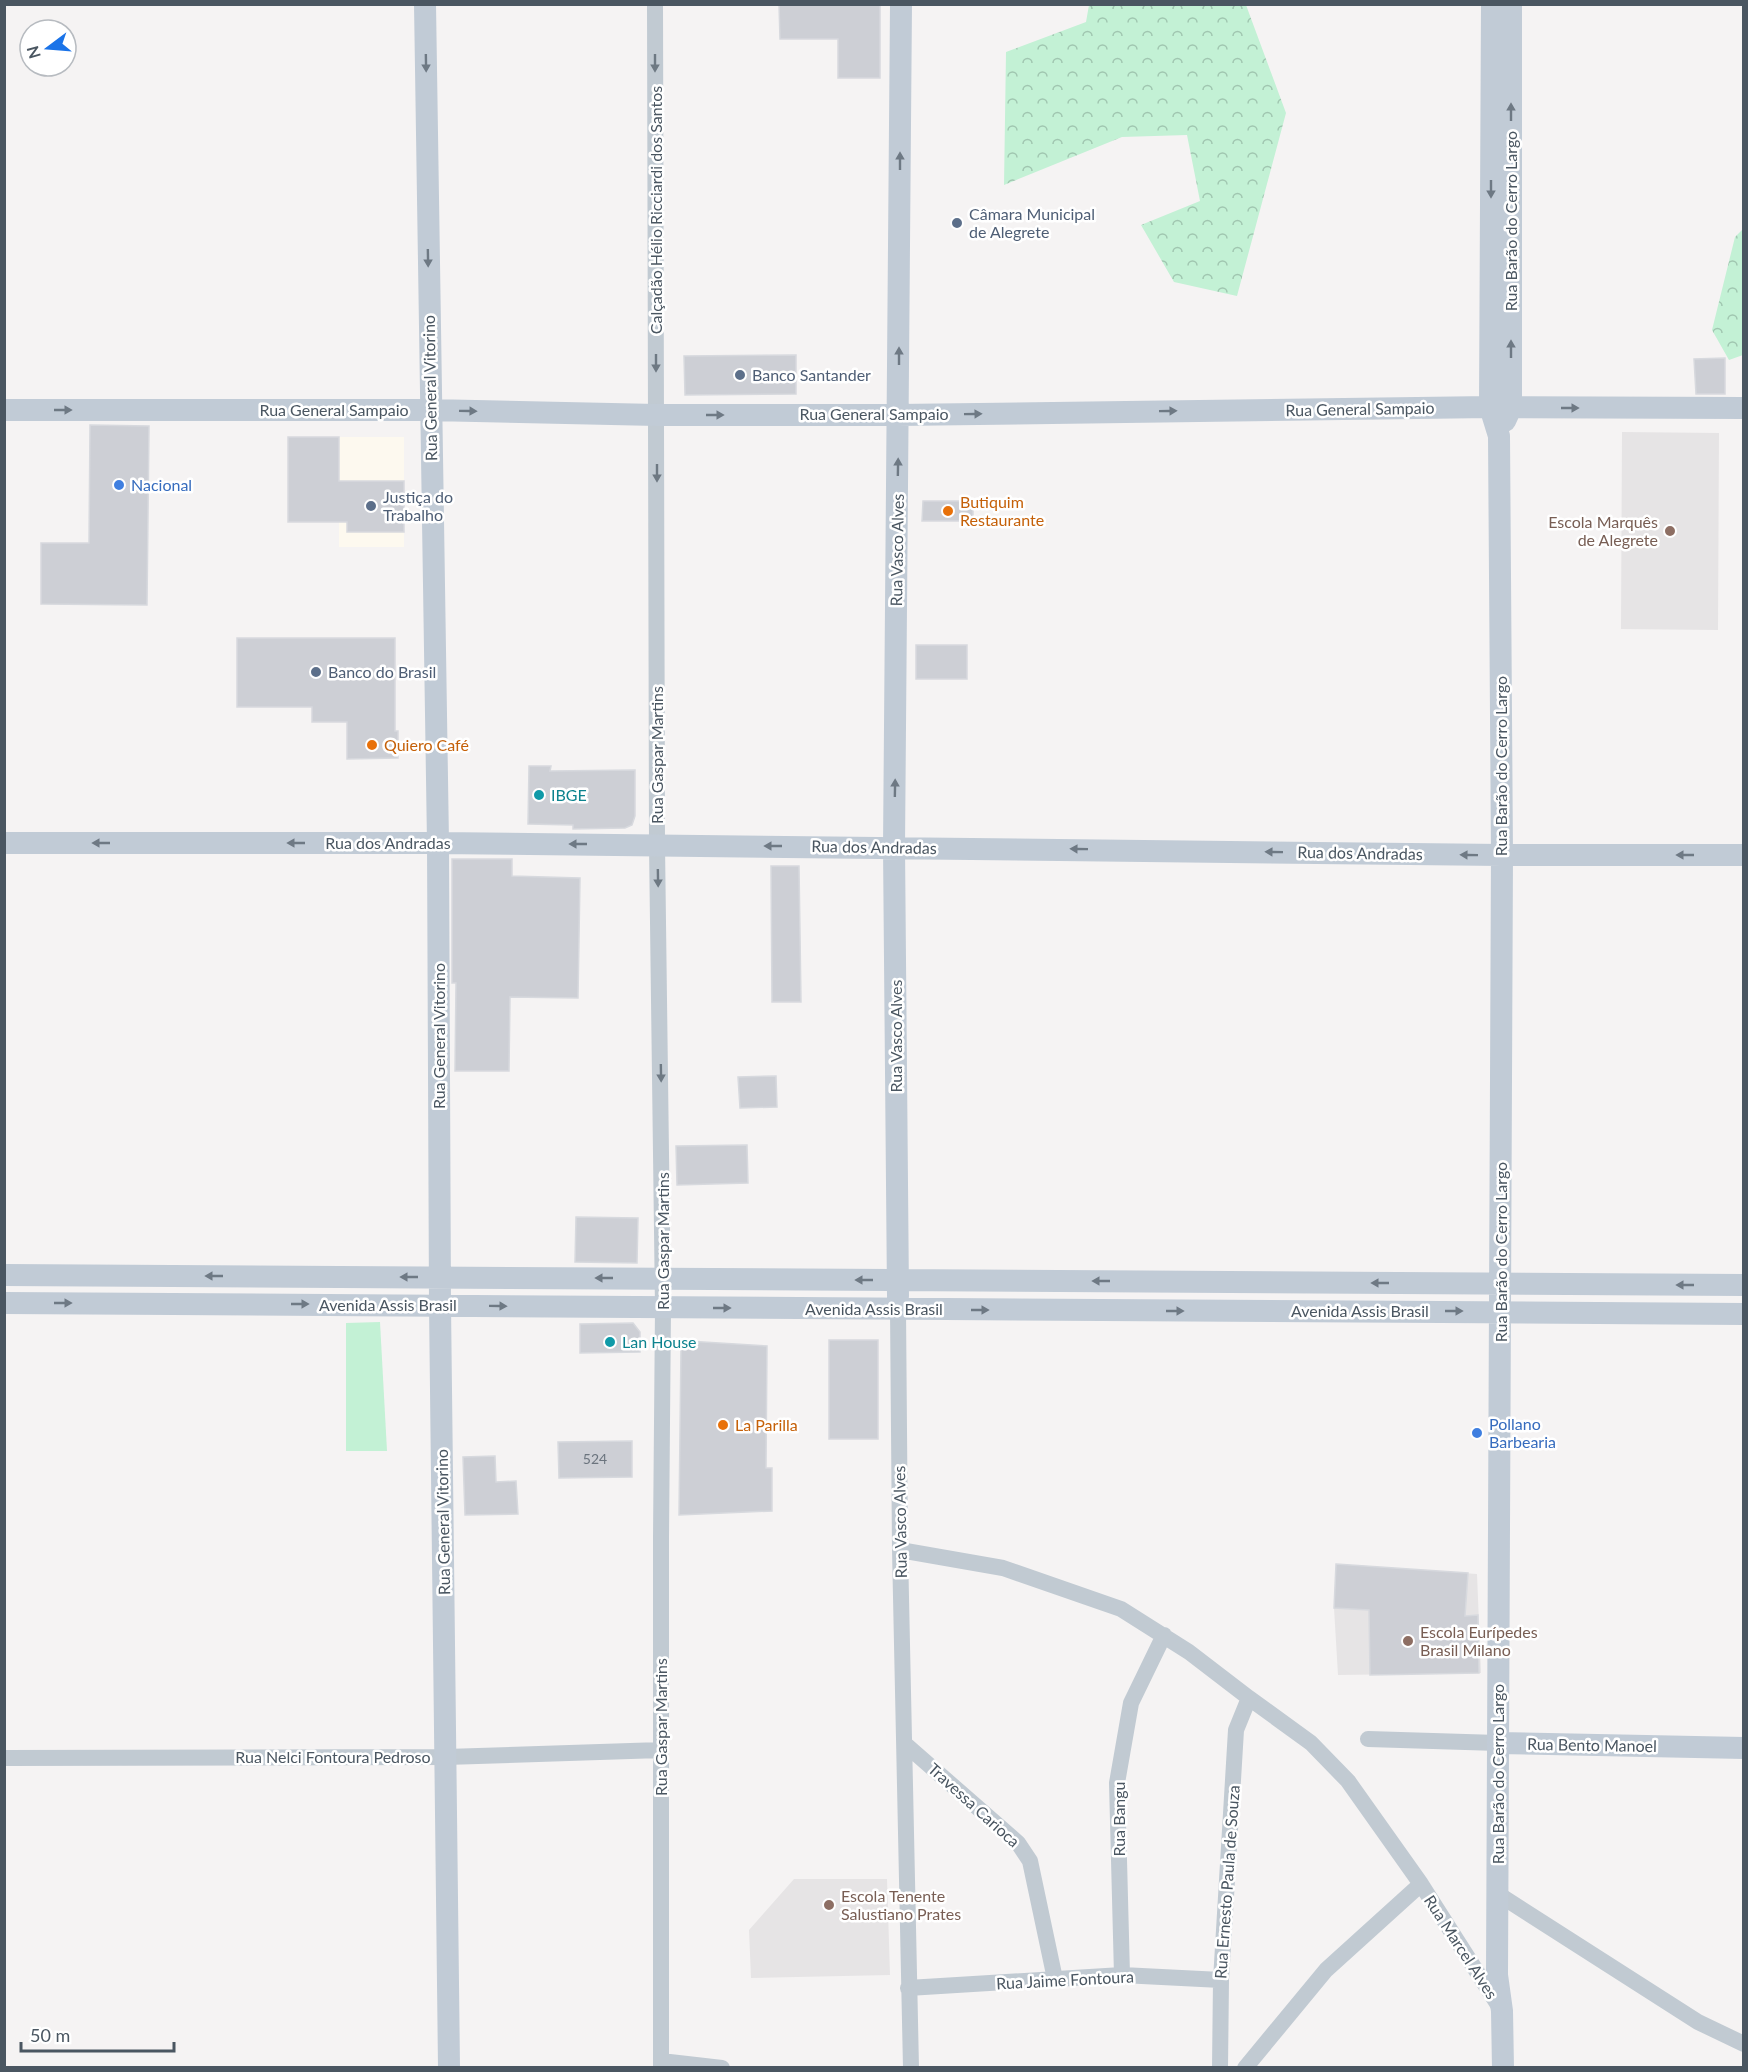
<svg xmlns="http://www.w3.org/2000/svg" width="1748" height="2072" font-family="Lato,sans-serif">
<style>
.commercial{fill:#fdf9ef}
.education{fill:#e6e4e5}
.green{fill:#c3f1d5}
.forest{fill:url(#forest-crowns)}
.building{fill:#cdcfd5;stroke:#d7d9de;stroke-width:1.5}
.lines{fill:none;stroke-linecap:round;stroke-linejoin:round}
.street{stroke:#c1cad2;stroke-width:16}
.secondary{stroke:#c1cbd6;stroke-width:22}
.oneway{fill:#6e7984}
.oneway2{fill:#6e7983}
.service-dot{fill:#5c6f8a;stroke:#fff;stroke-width:2}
.shop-dot{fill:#3f7fe0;stroke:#fff;stroke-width:2}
.food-dot{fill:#e8710a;stroke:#fff;stroke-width:2}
.education-dot{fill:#8d6e63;stroke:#fff;stroke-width:2}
.culture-dot{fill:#0f9aa8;stroke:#fff;stroke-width:2}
.labels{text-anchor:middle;stroke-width:5;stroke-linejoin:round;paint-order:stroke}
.number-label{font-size:14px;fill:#6b747e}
.street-label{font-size:16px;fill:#4a5661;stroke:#fff}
.service-label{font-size:16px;fill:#4e5e75;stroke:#fff;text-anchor:start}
.shop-label{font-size:16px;fill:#366cbe;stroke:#fff;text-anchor:start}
.food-label{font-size:16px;fill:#c56008;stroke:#fff;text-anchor:start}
.education-label{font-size:16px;fill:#785e54;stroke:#fff;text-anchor:start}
.culture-label{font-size:16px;fill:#0d838f;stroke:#fff;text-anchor:start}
</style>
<defs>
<pattern id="forest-crowns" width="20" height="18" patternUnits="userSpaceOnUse" patternTransform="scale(1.5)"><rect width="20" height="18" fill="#c3f1d5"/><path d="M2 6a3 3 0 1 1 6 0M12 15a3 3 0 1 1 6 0" fill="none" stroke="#a0c6b0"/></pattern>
</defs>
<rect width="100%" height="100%" fill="#f5f3f3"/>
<path class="commercial" d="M339 437H404V547H339Z"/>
<path class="education" d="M1622 432 1719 433 1718 630 1621 629Z
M1336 1564 1477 1574 1481 1673 1338 1675 1334 1608Z
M794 1879H887L890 1975 751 1978 749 1930Z"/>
<path class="green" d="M380 1322 387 1451H346V1323Z"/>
<path class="forest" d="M1089 5H1246L1286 113 1237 296 1174 282 1141 225 1200 201 1187 135 1122 137 1004 185 1006 52 1086 22Z
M1743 229V355L1729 360 1712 330 1735 237Z"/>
<path class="building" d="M779 4H880V78H838V39H780Z
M796 355V394L685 395 684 356Z
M1725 358V394H1696L1694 359Z
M90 425 149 426 147 605 41 604V543H89Z
M288 437H339V481H404V532H347V522H288Z
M923 501H973V521H922Z
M237 638H395V731H398V758L347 759V722H312V707H237Z
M916 645H967V679H916Z
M529 766H551L550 771 635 770V816L632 825 625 828 573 829V825L528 824Z
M452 859H512V876L580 878 578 998 510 997 509 1071H455L456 983H452Z
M771 866H799L801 1002H772Z
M776 1076 777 1107 740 1108 738 1077Z
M747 1145 748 1183 677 1185 676 1146Z
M576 1217 638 1218 637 1263 575 1262Z
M633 1323 640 1332V1352L580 1353V1324Z
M829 1340H878V1439H829Z
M687 1341 767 1346 766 1468H772V1511L679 1515 681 1347Z
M632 1441V1477L559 1478 558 1442Z
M495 1456 496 1482 516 1481 518 1514 465 1515 463 1457Z
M1336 1564 1468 1573 1465 1616 1478 1615 1479 1673 1370 1675 1369 1610 1334 1608Z"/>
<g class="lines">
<path class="street" d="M655 4 657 845 663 1308 661 1538V2068
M898 1309 900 1550 911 2068
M900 1550 1003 1568 1121 1609 1189 1652 1249 1698 1311 1743 1348 1781 1421 1884 1500 2008
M1368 1739 1498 1743
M905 1744 1018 1843 1030 1861 1055 1979
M4 1758 446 1757 661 1750
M1498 1894 1698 2022 1744 2044
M1122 1975 1117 1783 1131 1703 1164 1635
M908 1988 1122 1975 1221 1980
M661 2061 722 2068
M1220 2068 1221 1980 1236 1730 1249 1698
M1245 2068 1326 1970 1421 1884"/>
<path class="secondary" d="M425 4 438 843 440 1305 449 2068
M1492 4 1490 407 1499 436 1502 855 1497 1975 1502 2011 1503 2068
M4 410H430L657 415H898L1490 407 1744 408
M1505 421 1511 408V4
M4 843H438L1502 855H1744
M4 1275 1744 1285
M898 1296 894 847 901 4
M4 1303 1744 1314
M1498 1743 1744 1748"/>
</g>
<defs><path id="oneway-solid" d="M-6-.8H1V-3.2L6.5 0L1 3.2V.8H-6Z" transform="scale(1.5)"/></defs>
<g class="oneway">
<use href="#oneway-solid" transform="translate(426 63) rotate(89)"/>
<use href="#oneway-solid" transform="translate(1511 112) rotate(-90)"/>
<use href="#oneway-solid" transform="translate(900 161) rotate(-90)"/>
<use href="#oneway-solid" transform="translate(1491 189) rotate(90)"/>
<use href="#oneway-solid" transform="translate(428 258) rotate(89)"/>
<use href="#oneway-solid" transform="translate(1511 349) rotate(-90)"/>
<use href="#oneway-solid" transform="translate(899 356) rotate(-90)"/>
<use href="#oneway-solid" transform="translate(1570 408)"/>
<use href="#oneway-solid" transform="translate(63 410)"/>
<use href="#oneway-solid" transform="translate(468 411) rotate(1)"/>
<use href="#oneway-solid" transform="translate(1168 411) rotate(-1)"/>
<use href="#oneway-solid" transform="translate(973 414) rotate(-1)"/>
<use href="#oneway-solid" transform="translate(715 415)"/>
<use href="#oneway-solid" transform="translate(898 467) rotate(-89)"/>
<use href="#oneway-solid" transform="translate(895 788) rotate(-89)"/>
<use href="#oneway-solid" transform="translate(101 843) rotate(180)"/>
<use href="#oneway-solid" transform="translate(296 843) rotate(180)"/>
<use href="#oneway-solid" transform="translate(578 844) rotate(-180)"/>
<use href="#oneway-solid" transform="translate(773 846) rotate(-180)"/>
<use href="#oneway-solid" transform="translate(1079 849) rotate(-179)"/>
<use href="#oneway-solid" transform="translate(1274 852) rotate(-179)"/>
<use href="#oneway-solid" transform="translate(1469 855) rotate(-179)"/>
<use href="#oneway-solid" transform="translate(1685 855) rotate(-180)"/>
<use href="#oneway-solid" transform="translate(214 1276) rotate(-180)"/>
<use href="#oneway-solid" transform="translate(409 1277) rotate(-180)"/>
<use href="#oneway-solid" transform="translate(604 1278) rotate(-180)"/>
<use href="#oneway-solid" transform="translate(864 1280) rotate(-180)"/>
<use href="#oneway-solid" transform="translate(1101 1281) rotate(-180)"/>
<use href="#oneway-solid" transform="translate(1380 1283) rotate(-180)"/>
<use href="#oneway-solid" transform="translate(1685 1285) rotate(-180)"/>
<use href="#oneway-solid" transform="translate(63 1303)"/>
<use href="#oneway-solid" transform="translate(300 1304)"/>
<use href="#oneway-solid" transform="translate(498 1306) rotate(1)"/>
<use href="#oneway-solid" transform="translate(722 1308)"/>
<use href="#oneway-solid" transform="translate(980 1310)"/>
<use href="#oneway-solid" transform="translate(1175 1311)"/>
<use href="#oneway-solid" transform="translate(1454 1311)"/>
</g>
<g class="oneway2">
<use href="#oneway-solid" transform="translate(655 63) rotate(90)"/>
<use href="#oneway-solid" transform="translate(656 363) rotate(90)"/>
<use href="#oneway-solid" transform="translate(657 473) rotate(90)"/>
<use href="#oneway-solid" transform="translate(658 878) rotate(89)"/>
<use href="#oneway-solid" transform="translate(661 1073) rotate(89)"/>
</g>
<g class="service-dot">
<circle cx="957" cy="223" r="6"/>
<circle cx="740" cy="375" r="6"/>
<circle cx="371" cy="506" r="6"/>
<circle cx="316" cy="672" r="6"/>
</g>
<g class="shop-dot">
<circle cx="119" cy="485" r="6"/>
<circle cx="1477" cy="1433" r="6"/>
</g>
<g class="food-dot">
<circle cx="948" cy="511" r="6"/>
<circle cx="372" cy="745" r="6"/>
<circle cx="723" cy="1425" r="6"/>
</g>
<g class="education-dot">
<circle cx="1670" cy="531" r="6"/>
<circle cx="1408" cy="1641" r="6"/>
<circle cx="829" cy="1905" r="6"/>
</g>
<g class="culture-dot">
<circle cx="539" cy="795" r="6"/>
<circle cx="610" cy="1342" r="6"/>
</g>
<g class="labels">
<g class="number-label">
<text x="595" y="1464">524</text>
</g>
<g class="street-label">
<text transform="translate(656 210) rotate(-90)" y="6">Calçadão Hélio Ricciardi dos Santos</text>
<text transform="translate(1511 221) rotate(-90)" y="6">Rua Barão do Cerro Largo</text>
<text transform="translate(430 388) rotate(-91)" y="6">Rua General Vitorino</text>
<text transform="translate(1360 409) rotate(-1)" y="6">Rua General Sampaio</text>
<text x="334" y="416">Rua General Sampaio</text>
<text x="874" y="420">Rua General Sampaio</text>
<text transform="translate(897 550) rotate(-89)" y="6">Rua Vasco Alves</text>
<text transform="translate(657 755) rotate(-90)" y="6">Rua Gaspar Martins</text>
<text transform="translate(1501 766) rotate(-90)" y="6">Rua Barão do Cerro Largo</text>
<text x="388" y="849">Rua dos Andradas</text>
<text transform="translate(874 847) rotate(1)" y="6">Rua dos Andradas</text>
<text transform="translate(1360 853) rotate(1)" y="6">Rua dos Andradas</text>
<text transform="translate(439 1036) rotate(-90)" y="6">Rua General Vitorino</text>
<text transform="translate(896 1036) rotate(-90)" y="6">Rua Vasco Alves</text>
<text transform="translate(663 1241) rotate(-90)" y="6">Rua Gaspar Martins</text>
<text transform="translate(1501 1252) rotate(-90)" y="6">Rua Barão do Cerro Largo</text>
<text x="388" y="1311">Avenida Assis Brasil</text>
<text x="874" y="1315">Avenida Assis Brasil</text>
<text x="1360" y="1317">Avenida Assis Brasil</text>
<text transform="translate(443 1522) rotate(-91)" y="6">Rua General Vitorino</text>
<text transform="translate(900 1522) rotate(-91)" y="6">Rua Vasco Alves</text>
<text transform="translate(661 1727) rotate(-90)" y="6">Rua Gaspar Martins</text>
<text transform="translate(1592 1745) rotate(1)" y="6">Rua Bento Manoel</text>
<text x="333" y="1763">Rua Nelci Fontoura Pedroso</text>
<text transform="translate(1498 1774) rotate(-90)" y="6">Rua Barão do Cerro Largo</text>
<text transform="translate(974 1805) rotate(42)" y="6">Travessa Carioca</text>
<text transform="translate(1119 1819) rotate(-90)" y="6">Rua Bangu</text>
<text transform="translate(1227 1882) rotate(-86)" y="6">Rua Ernesto Paula de Souza</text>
<text transform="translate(1461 1947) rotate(57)" y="6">Rua Marcel Alves</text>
<text transform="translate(1065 1980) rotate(-3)" y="6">Rua Jaime Fontoura</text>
</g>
<g class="service-label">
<text x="969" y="220">Câmara Municipal<tspan x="969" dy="18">de Alegrete</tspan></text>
<text x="752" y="381">Banco Santander</text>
<text x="383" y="503">Justiça do<tspan x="383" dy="18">Trabalho</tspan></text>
<text x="328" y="678">Banco do Brasil</text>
</g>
<g class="shop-label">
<text x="131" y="491">Nacional</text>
<text x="1489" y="1430">Pollano<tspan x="1489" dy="18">Barbearia</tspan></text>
</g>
<g class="food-label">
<text x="960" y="508">Butiquim<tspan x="960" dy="18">Restaurante</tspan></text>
<text x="384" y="751">Quiero Café</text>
<text x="735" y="1431">La Parilla</text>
</g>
<g class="education-label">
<text x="1658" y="528" text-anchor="end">Escola Marquês<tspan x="1658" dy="18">de Alegrete</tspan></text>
<text x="1420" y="1638">Escola Eurípedes<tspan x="1420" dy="18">Brasil Milano</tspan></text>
<text x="841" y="1902">Escola Tenente<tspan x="841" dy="18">Salustiano Prates</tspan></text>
</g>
<g class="culture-label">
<text x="551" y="801">IBGE</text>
<text x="622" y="1348">Lan House</text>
</g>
</g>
<rect width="1748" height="2072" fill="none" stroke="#4a5661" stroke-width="12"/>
<g transform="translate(48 48) rotate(254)"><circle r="28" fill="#ffffff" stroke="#b7bbc0" stroke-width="1.5"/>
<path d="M0-4.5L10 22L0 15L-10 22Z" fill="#1a73e8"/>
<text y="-9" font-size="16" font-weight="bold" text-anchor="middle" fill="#4a5661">N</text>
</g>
<path d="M21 2042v9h153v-9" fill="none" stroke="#4a5661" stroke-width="3"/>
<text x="30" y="2042" font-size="18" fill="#4a5661" stroke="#ffffff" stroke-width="4.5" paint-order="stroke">50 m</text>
</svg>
